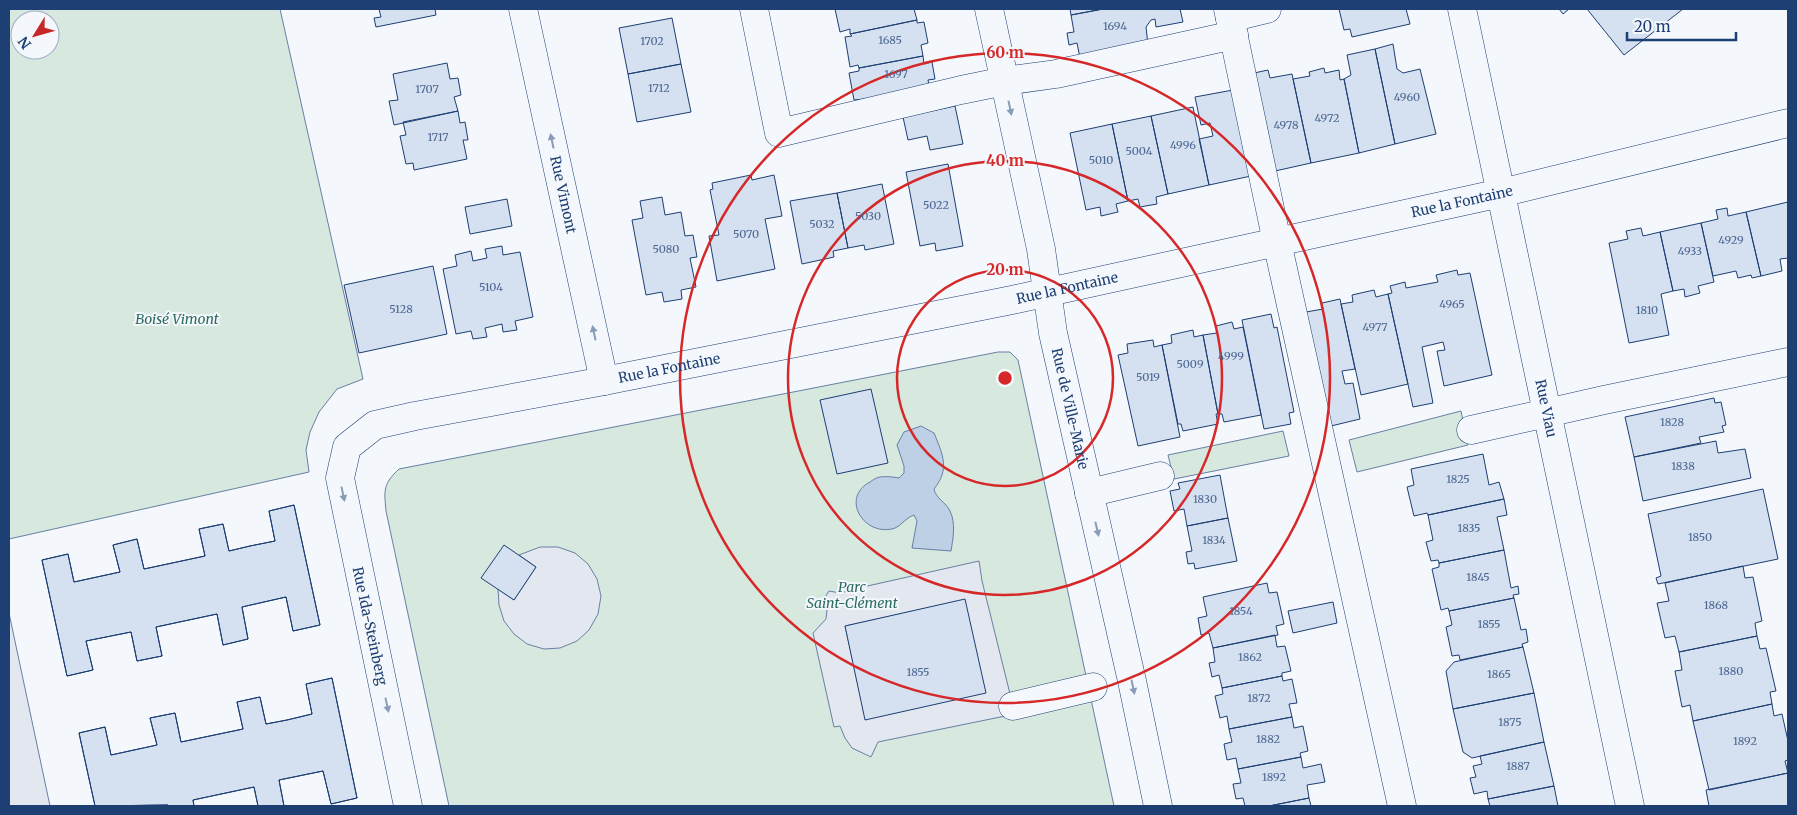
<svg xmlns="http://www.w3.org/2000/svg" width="1797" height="815" font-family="Merriweather,serif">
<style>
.green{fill:#d7e8df;stroke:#687fa3;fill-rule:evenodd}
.parking{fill:#e3e8f0;stroke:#687fa3;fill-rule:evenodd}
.water{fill:#bed0e5;stroke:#687fa3}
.building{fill:#d5e0f0;stroke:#1d3f73}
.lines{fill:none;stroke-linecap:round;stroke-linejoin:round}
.minor-casing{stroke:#1d3f73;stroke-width:29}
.major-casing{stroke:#1d3f73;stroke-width:29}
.minor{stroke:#f4f7fb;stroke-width:28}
.major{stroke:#f4f7fb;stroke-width:28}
.oneway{fill:#889bb7}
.ring{fill:none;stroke:#d62828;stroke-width:2.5}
.labels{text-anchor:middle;stroke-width:4;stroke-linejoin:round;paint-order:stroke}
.number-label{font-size:11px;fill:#4b6792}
.street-label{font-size:14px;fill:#1d3f73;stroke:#f4f7fb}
.park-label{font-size:14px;font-style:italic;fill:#2c6c60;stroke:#f4f7fb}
.centre{fill:#d62828;stroke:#f4f7fb;stroke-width:2.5}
.ring-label{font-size:15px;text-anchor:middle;font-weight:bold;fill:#d62828;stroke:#f4f7fb;stroke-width:4;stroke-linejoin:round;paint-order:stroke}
</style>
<rect width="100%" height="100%" fill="#f4f7fb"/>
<path class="green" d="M9 9H280L363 379 337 389 319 412 310 432 306 450 309 472 9 539ZM20 20H50V50H20Z
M998 352H1010L1018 360 1114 806H449L386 511C384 490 383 484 399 469Z
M1461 411 1468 445 1357 472 1349 440Z
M1283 431 1289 456 1174 479 1168 455Z"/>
<path class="parking" d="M540 547H558L575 553 588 564 597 579 601 596 598 614 589 630 577 641 560 648 544 649 527 644 514 634 504 621 499 605 498 589 514 600 536 567 519 555Z
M979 561 982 581 1015 714 878 742 871 757 852 748 845 738 840 726 834 727 813 633 826 619 827 610 822 602 829 591 840 593 863 587ZM965 600 866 720 845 626Z
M9 613 50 806H9Z"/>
<path class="water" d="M921 426 934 433C943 455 950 469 934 489 936 499 946 502 950 511 956 523 953 539 951 551L912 548 917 521 914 515C905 518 901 527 892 529 862 535 841 497 870 482 873 480 877 477 880 477 886 476 893 477 899 478L904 473V466L897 445 904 432Z"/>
<path class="building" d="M379 9H435L436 15 376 27 374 18 381 17Z
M835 9H914L917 20 850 34V29L840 32Z
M1070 9H1103L1071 15Z
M1103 9H1180L1183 22 1156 27 1155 19 1151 20 1146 27 1148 45 1080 58 1077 43 1069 45 1067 33 1074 32 1071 15Z
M1339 9H1406L1410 24 1352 37 1350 29 1344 30Z
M1559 9H1569L1563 14Z
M1587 9H1683L1624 55Z
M672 18 681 64 628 74 619 28Z
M917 20V23L924 22 928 43 921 45 923 56 859 68 858 65 850 67 845 37 852 36 850 34Z
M1393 44 1397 69 1403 73 1420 69 1436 134 1395 144 1375 49Z
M1375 49 1395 144 1359 153 1344 79 1351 75 1347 55Z
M923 56 924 64 932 62 935 79 928 80 930 91 865 103 864 99 854 100 849 73 859 71V68Z
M447 63 450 79 458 78 461 95 454 97 458 111 394 125 389 101 398 100 393 74Z
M681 64 691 112 637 122 628 74Z
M1324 68 1325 73 1339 70 1340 80 1344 79 1359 153 1311 163 1293 79 1310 76 1309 72Z
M1268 70 1270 78 1292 74 1311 163 1275 171 1254 73Z
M1233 90 1251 176 1209 185 1199 139 1213 136 1210 123 1201 125 1195 97Z
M955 106 963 144 930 150 927 136 908 140 903 117Z
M1193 107 1209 185 1168 194 1151 116Z
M458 111 460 123 465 122 468 140H463L467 159 414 170 413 163 406 164 400 136 406 135 403 122Z
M1151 116 1168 194 1156 197 1157 204 1140 207 1138 199 1128 201 1112 124Z
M1112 124 1128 201 1116 204 1118 212 1101 216 1100 207 1086 210 1070 133Z
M948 164 963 246 936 251 935 243 920 246 906 172Z
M751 175 752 180 774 175 782 216 765 219 775 269 717 281 709 236 719 235 710 190 713 189 712 183Z
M882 184 894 244 865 250 864 245 848 248 837 193Z
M837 193 848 248 833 251 834 257 802 264 790 201Z
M662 197 665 215 681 212 685 236 693 235 697 257 690 258 696 287 681 290 682 299 664 302 662 292 646 295 632 220 643 218 640 201Z
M507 199 512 226 470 234 465 207Z
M1788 202V258L1780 259 1782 271 1761 276 1746 212Z
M1727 208 1728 216 1746 212 1761 276 1752 278 1751 275 1738 278 1736 271 1713 276 1701 223 1718 219 1716 210Z
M1701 223 1714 282 1698 286 1700 293 1685 297 1684 289 1673 291 1660 232Z
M1641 228 1643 236 1660 232 1673 291 1661 294 1669 335 1629 343 1609 243 1628 239 1626 231Z
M502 246 503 255 520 252 533 317 515 321 517 330 503 332 502 324 485 328 487 337 473 339 471 331 456 334 443 269 457 266 455 255 471 251 473 261 487 258 485 249Z
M433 266 447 334 359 353 344 285Z
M1457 270 1458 275 1470 273 1492 375 1444 386 1437 351 1445 350 1443 342 1422 347 1433 403 1413 407 1388 294 1392 293 1390 286 1405 282 1406 288 1438 282 1436 275Z
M1374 290 1376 297 1388 294 1408 384 1361 395 1341 304 1353 302 1352 295Z
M1340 299 1355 369 1342 371 1345 384 1353 383 1360 419 1331 426 1306 312 1323 309 1322 303Z
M1271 314 1274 328 1277 327 1294 412 1289 413 1291 424 1264 429 1242 320Z
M1232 322 1234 329 1243 327 1261 415 1224 422 1222 414H1218L1203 335 1217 333 1216 326Z
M1193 330 1194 337 1203 335 1218 414H1216L1218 424 1183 431 1181 424H1178L1162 345 1172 343 1171 335Z
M1153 340 1154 347 1162 345 1180 437 1138 446 1118 355 1128 353 1127 344Z
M871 389 888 463 837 474 820 400Z
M1714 398 1715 403 1721 402 1726 425 1722 426 1724 432 1699 437 1701 443 1634 457 1625 417Z
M1716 441 1718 453 1745 449 1751 478 1643 501 1634 457Z
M1483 454 1489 485 1499 482 1504 499 1428 515 1427 513 1414 516 1407 487 1414 485 1411 469Z
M1220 475 1228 518 1187 526 1184 509 1174 511 1170 491 1180 489 1178 483Z
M1763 489 1778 559 1658 584 1656 578 1661 576 1648 514Z
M1504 499 1507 515 1497 517 1504 550 1439 563 1438 560 1431 561 1426 542 1433 540 1428 515Z
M294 505 320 625 293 631 286 597 242 607 248 639 223 645 217 614 156 627 162 656 137 661 131 632 86 641 93 670 67 676 42 560 68 554 74 582 120 572 113 545 137 539 144 569 205 556 199 529 223 524 229 551 250 546 275 541 269 511Z
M294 505 320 625 293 631 286 597 242 607 248 639 223 645 217 614 156 627 162 656 137 661 131 632 86 641 93 670 67 676 42 560 68 554 74 582 120 572 113 545 137 539 144 569 205 556 199 529 223 524 229 551 250 546 275 541 269 511Z
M1228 518 1237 561 1195 569 1194 563 1188 564 1186 552 1192 551 1187 526Z
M504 545 536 567 514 600 481 578Z
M1504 550 1511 588 1518 586 1519 594 1513 595 1514 598 1449 611 1448 608 1441 610 1432 569 1439 567V563Z
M1743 566 1745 578 1753 577 1762 621 1755 623 1757 636 1679 652 1675 636 1665 638 1657 603 1669 601 1665 583Z
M1267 583 1269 593 1277 592 1284 624 1276 626 1278 635 1213 648 1209 633 1201 635 1198 618 1207 616 1203 597Z
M1514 598 1521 630 1526 629 1528 642 1522 644 1523 647 1460 660 1459 655 1452 656 1446 627 1452 625 1449 611Z
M965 599 986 693 865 720 845 626Z
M1333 602 1337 623 1293 633 1288 611Z
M1275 635 1277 647 1285 646 1291 671 1282 673V676L1222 688 1219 675 1212 677 1209 663 1215 662 1213 648Z
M1757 636 1760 649 1766 648 1776 691 1770 692 1772 704 1693 721 1690 705 1682 707 1675 671 1682 670 1679 652Z
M1523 647 1534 693 1453 709 1446 671 1454 662Z
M1282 676 1283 681 1292 679 1297 703 1289 704 1292 717 1229 729 1227 716 1220 718 1215 696 1223 694 1222 688Z
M332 678 357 798 331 804 323 771 279 780 284 806H258L254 787 193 800 194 806H168V805L95 806 79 733 105 727 111 755 157 745 150 718 175 713 181 742 243 729 237 702 260 697 266 724 287 720 312 714 306 684Z
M332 678 357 798 331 804 323 771 279 780 284 806H258L254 787 193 800 194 806H168V805L95 806 79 733 105 727 111 755 157 745 150 718 175 713 181 742 243 729 237 702 260 697 266 724 287 720 312 714 306 684Z
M1534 693 1544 742 1472 758 1463 752 1453 709Z
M1772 704 1774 716 1782 714 1788 741V760L1785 761 1788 773 1709 790 1693 721Z
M1292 717 1294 728 1303 726 1308 751 1300 753 1301 757 1238 769 1236 758 1227 760 1224 744 1232 742 1229 729Z
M1544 742 1554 786 1488 799 1487 791 1474 794 1470 778 1476 777 1473 766 1482 764 1480 756Z
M1301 757 1303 768 1321 764 1325 782 1307 785 1309 798 1269 806H1245L1243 798 1236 799 1233 784 1241 783 1238 769Z
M1788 773V806H1709L1706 790Z
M1554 786 1558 806H1490L1488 799Z
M1309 798 1311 806H1269Z"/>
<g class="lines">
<g class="minor-casing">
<g id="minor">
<path id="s1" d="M523 9 604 381"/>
<path d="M754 9 779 133 961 90 1005 81 1056 74 1234 35"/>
<path id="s2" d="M989 9 1041 249 1053 333 1132 681 1158 806"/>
<path d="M1228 9 1277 242 1402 806"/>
<path d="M1230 18 1267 9"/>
<path d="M1471 430 1604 400 1788 362"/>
<path d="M1089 493 1160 476"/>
<path d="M1013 706 1093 687"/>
<path id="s3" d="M408 806 340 478 347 447 375 425 415 416 604 381 1012 300 1501 193 1788 123"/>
</g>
</g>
<g class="major-casing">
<g id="major">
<path id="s4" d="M1462 9 1630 806"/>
</g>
</g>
<use href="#minor" class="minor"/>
<use href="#major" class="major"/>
</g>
<defs><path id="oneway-solid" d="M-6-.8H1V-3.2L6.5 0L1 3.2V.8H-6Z" transform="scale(1.25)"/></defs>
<g class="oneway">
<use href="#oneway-solid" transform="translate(1010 108) rotate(78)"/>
<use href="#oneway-solid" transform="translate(552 141) rotate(-102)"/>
<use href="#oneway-solid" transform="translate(594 333) rotate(-102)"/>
<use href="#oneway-solid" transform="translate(343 494) rotate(78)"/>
<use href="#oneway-solid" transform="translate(1097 529) rotate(77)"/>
<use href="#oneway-solid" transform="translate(1133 687) rotate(78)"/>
<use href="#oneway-solid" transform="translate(387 705) rotate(78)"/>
</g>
<g class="ring">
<circle cx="1005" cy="378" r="108"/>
<circle cx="1005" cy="378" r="217"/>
<circle cx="1005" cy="378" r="325"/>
</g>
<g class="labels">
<g class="number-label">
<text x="1115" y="30">1694</text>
<text x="890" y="44">1685</text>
<text x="652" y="45">1702</text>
<text x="896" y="78">1697</text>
<text x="659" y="92">1712</text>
<text x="427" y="93">1707</text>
<text x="1407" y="101">4960</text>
<text x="1327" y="122">4972</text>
<text x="1286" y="129">4978</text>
<text x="438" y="141">1717</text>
<text x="1183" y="149">4996</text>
<text x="1139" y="155">5004</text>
<text x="1101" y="164">5010</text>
<text x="936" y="209">5022</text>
<text x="868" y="220">5030</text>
<text x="822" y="228">5032</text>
<text x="746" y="238">5070</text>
<text x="1731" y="244">4929</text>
<text x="666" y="253">5080</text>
<text x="1690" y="255">4933</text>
<text x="491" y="291">5104</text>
<text x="1452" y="308">4965</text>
<text x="401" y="313">5128</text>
<text x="1647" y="314">1810</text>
<text x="1375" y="331">4977</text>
<text x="1231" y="360">4999</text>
<text x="1190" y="368">5009</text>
<text x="1148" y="381">5019</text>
<text x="1672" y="426">1828</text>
<text x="1683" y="470">1838</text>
<text x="1458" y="483">1825</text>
<text x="1205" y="503">1830</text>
<text x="1469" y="532">1835</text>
<text x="1700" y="541">1850</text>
<text x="1214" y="544">1834</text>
<text x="1478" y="581">1845</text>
<text x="1716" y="609">1868</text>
<text x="1241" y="615">1854</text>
<text x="1489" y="628">1855</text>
<text x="1250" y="661">1862</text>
<text x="1731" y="675">1880</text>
<text x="918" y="676">1855</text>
<text x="1499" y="678">1865</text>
<text x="1259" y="702">1872</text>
<text x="1510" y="726">1875</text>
<text x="1268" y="743">1882</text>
<text x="1745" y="745">1892</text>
<text x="1518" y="770">1887</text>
<text x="1274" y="781">1892</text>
</g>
<g class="street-label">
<text dy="5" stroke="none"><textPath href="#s1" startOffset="190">Rue Vimont</textPath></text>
<text dy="5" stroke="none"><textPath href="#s3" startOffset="1512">Rue la Fontaine</textPath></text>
<text dy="5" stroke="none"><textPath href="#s3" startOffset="1108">Rue la Fontaine</textPath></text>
<text dy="5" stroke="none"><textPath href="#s3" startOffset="702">Rue la Fontaine</textPath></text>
<text dy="5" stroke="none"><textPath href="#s2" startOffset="408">Rue de Ville-Marie</textPath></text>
<text dy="5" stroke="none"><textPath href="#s4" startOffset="408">Rue Viau</textPath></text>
<text transform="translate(370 626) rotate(78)" y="5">Rue Ida-Steinberg</text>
</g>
<g class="park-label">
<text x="177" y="324">Boisé Vimont</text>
<text x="852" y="592">Parc<tspan x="852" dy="16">Saint-Clément</tspan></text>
</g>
</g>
<circle cx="1005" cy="378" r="8" class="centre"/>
<g class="ring-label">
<text x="1005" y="58">60 m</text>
<text x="1005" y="166">40 m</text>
<text x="1005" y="275">20 m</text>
</g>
<rect width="1797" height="815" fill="none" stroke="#1d3f73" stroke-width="20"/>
<g transform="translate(35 35) rotate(233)"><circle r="24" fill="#f4f7fb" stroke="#9eadc5"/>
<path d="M0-4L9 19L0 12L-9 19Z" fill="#c62828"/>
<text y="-8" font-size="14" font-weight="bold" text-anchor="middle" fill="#1d3f73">N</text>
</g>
<path d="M1627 32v8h109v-8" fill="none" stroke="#1d3f73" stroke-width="2.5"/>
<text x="1634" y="32" font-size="15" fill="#1d3f73" stroke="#f4f7fb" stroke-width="4" paint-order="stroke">20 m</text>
</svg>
